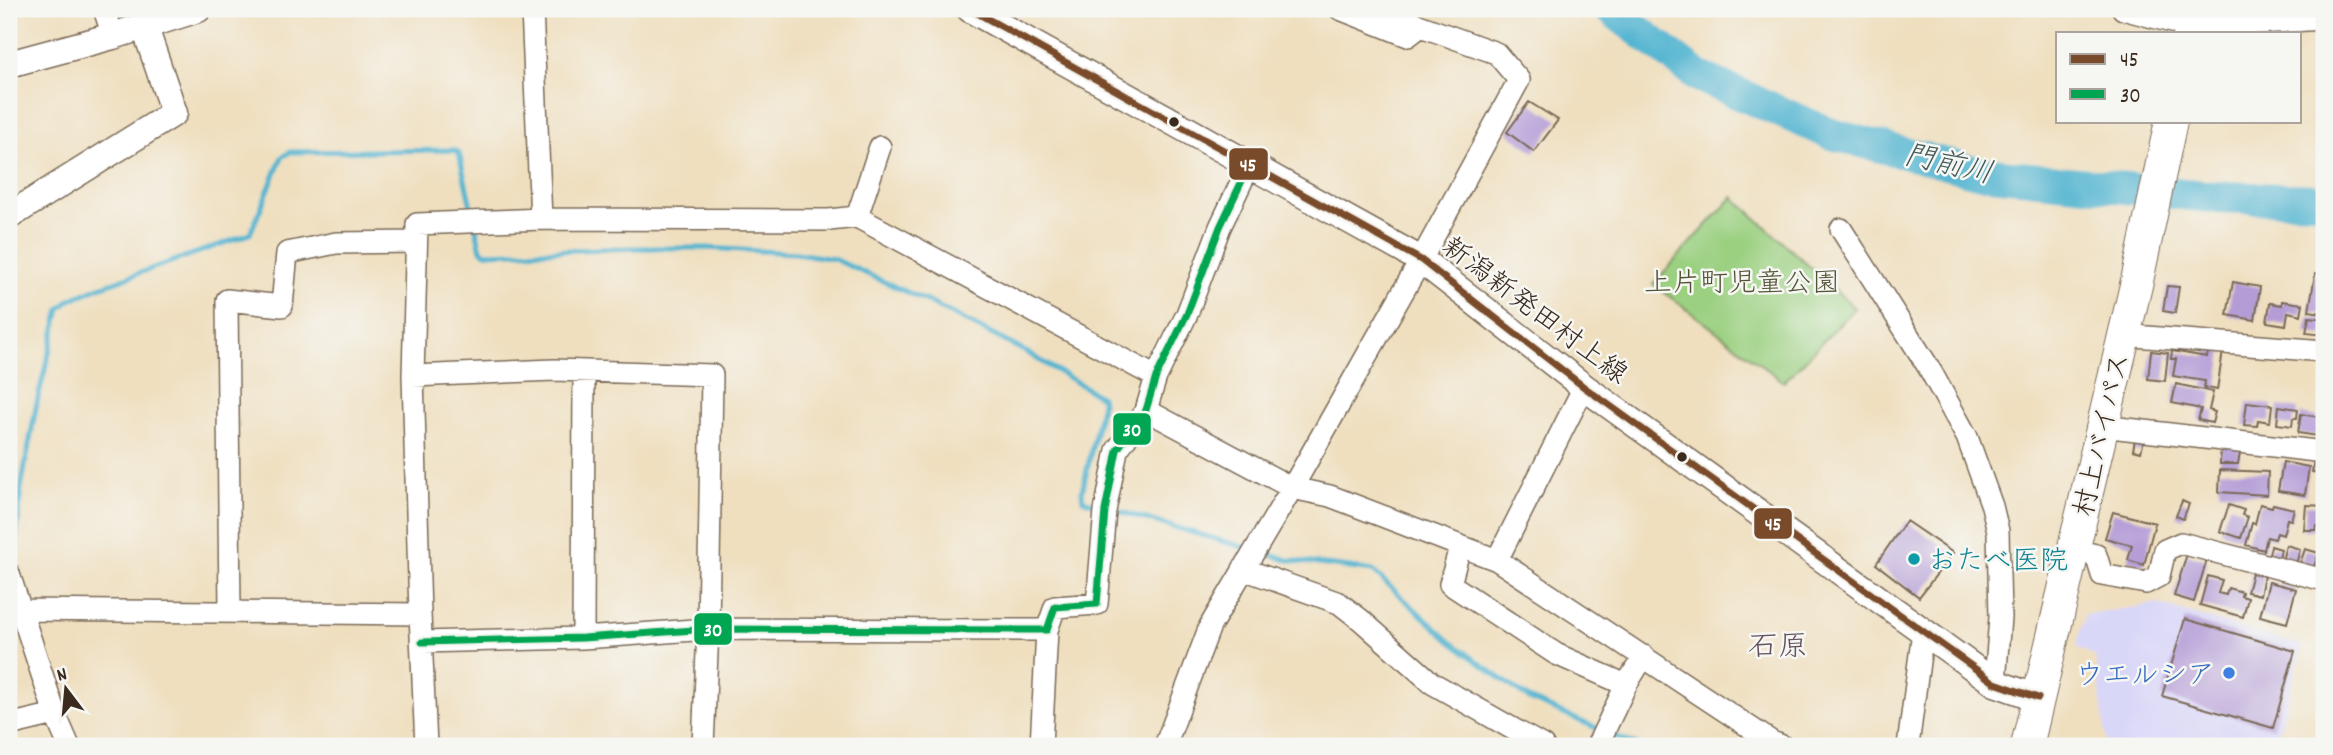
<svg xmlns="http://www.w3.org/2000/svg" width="2333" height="755" font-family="Dekko,'Klee One',sans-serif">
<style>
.built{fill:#d9d7f8}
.green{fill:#9bd081;stroke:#6b7d50;stroke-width:2}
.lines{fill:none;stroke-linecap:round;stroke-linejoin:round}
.stream{stroke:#51b4d0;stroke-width:5}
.river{stroke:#51b4d0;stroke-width:32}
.building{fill:#b49cd7}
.minor-casing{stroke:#7a6956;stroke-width:24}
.major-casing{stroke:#7a6956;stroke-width:29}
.highway-casing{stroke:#7a6956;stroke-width:34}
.minor{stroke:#fff;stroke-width:21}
.major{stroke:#fff;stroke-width:26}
.highway{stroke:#fff;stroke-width:32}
.bus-1-casing{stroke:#f6f6f2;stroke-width:12}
.bus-2-casing{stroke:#f6f6f2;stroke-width:12}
.bus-1{stroke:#7a4b2a;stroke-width:7}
.bus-2{stroke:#00a651;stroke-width:7}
.bus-dot{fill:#3b2a1e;stroke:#f6f6f2;stroke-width:2.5}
.culture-dot{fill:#0f9aa8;stroke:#f6f6f2;stroke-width:2.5}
.shop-dot{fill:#3f7fe0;stroke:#f6f6f2;stroke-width:2.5}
.labels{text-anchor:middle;stroke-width:5;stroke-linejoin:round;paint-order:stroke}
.park-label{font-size:28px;fill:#535437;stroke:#f6f6f2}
.street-label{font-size:28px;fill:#3b2a1e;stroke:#f6f6f2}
.culture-label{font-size:28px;fill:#0d838f;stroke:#f6f6f2;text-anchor:start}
.shop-label{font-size:28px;fill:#366cbe;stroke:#f6f6f2;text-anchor:end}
.water-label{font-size:30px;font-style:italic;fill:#435a5c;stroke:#f6f6f2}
.neighbourhood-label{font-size:30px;fill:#65525f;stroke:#f6f6f2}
.line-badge{stroke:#f6f6f2;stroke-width:2.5}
.badge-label{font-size:19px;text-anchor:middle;font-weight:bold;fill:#fff}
</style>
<rect width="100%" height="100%" fill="#f6f6f2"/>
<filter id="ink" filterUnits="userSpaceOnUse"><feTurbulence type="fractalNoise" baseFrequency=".0143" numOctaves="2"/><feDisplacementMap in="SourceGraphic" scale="14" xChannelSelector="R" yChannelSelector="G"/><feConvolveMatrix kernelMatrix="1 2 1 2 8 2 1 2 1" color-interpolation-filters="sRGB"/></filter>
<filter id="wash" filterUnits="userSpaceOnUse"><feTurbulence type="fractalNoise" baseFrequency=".00686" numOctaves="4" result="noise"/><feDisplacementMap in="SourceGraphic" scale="28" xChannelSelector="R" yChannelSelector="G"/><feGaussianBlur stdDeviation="1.57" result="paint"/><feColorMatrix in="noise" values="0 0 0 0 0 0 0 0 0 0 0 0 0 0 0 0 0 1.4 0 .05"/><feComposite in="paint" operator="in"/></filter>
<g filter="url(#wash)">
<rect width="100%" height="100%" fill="#efdfbf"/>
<path class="built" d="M2158 604 2303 646 2275 746H2107L2095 656 2076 647 2085 614Z"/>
<path class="green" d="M1733 197 1855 308 1784 382 1653 284Z"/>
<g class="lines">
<path class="stream" d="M475 225 481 250 486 253 633 248H706L796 253 834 259 931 303 1026 352 1101 397 1102 403 1082 492 1083 500 1102 506
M1111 509 1250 549
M1259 551 1288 560 1373 571 1451 642 1529 699 1601 730
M14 565 21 488 37 402 60 309 70 300 97 288 250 234 282 157 290 152 455 150 459 153 473 216
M1610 734 1639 746"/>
<path class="river" d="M1610 9 1698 76 1831 134 1981 173 2212 197 2324 200"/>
</g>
<g id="blocks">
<path class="building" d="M1529 102 1558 120 1534 152 1507 132Z
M2315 274 2324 275V308H2322V313L2309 311Z
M2233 282 2260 287 2255 320 2227 315Z
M2167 286 2179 287 2175 313 2163 311Z
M2282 301 2303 304 2301 315 2288 312 2286 325 2267 322 2270 303 2282 305Z
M2309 317 2324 319V335L2306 333Z
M2209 349 2223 351 2217 390 2204 387 2205 381 2173 376 2176 359H2171L2172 351 2207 357Z
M2151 351 2168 353 2165 381 2148 379Z
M2176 384 2213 392 2209 410 2215 412 2212 423 2198 420 2201 409 2172 403Z
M2247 402 2272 405 2270 422 2258 420 2257 426 2244 425Z
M2279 406 2298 409 2297 418H2293L2292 426 2277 424Z
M2301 414 2324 418V437L2298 433Z
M2136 434 2145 436 2141 452 2133 450Z
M2221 445 2241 447 2238 464H2220Z
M2315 454 2324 455V474L2312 472Z
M2283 462 2309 467 2305 495 2278 491Z
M2220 470 2268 472 2267 495 2219 492Z
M2182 501 2189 504 2183 519 2176 516Z
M2260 504 2272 507 2273 504 2294 509 2291 520 2287 519 2283 535 2277 533 2275 539 2267 537 2264 550 2246 545 2252 523 2255 524Z
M2229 505 2244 510 2242 515 2248 517 2241 538 2220 531Z
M2306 505 2324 506V527L2317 526 2316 530H2304Z
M2113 512 2155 523 2144 565 2128 560 2132 545 2105 538Z
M1906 521 1953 553 1919 597 1876 564Z
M2286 545 2300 549 2296 565 2282 561Z
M2271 546 2281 549 2279 559 2268 557Z
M2305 549 2319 553 2312 571 2299 567Z
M2187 554 2207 560 2194 602 2174 596Z
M2252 573 2264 576 2260 595 2247 592Z
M2208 576 2222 580 2218 593 2226 595 2228 588 2242 592 2241 596 2248 598 2243 617 2200 605Z
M2269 582 2296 589 2287 623 2260 616Z
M2185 619 2295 651 2273 728 2162 696Z"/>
</g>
</g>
<g filter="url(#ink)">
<use href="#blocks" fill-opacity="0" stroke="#7a6956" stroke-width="2"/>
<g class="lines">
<g class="minor-casing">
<path id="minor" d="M104 9 113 36
M532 9 541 219
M1340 9 1408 36 1421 26
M2123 9 2190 27 2324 19
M857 217 880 147
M1841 229 1929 368 1967 437 1992 506 1998 531 2000 617 1995 683
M2122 335 2324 351
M413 376 554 370 712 375 708 629 703 746
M1146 410 1292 488 1330 496 1497 560 1772 742 1782 746
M2102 426 2324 452
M1460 547 1450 584 1556 654 1626 685
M2074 550 2096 555 2102 575 2146 583 2159 576 2165 550 2181 543 2320 579 2324 573
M1497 560 1584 387
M1243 569 1339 603 1361 620 1432 683 1543 746
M9 574 55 714 69 746
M21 610 420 614
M230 612 227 300 282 306 287 253 336 243 416 242
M583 638 584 371
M422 642 583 638 708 629 1047 630 1055 607 1097 604 1105 511 1117 450 1146 410 1156 377 1187 314 1220 227 1250 164
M9 725 55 714
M426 746 420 614 413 376 417 224 541 219 829 220 857 217 1156 377
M1041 746 1047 630
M1165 746 1210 626 1292 488 1421 260 1519 80 1496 53 1421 26 1385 9
M1597 746 1626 685 1644 656
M1908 746 1923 631"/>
</g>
<g class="major-casing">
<path id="major" d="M970 9 1421 260 1584 387 1995 683 2038 698
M9 64 113 36 198 9
M9 216 174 113 144 25"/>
</g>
<g class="highway-casing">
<path id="highway" d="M2189 33 2195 9
M2027 746 2137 281 2171 121"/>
</g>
<use href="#minor" class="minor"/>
<use href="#major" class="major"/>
<use href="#highway" class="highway"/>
<g class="bus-1-casing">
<path id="bus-1" d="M970 9 1421 260 1584 387 1995 683 2038 698"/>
</g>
<g class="bus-2-casing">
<path id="bus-2" d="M422 642 583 638 708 629 1047 630 1055 607 1097 604 1105 511 1117 450 1146 410 1156 377 1187 314 1220 227 1250 164"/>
</g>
<use href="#bus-1" class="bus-1"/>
<use href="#bus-2" class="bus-2"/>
</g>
</g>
<g class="bus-dot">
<circle cx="1174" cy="122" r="6"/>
<circle cx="1682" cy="457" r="6"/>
</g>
<circle class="culture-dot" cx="1914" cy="559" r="7"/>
<circle class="shop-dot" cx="2229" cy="673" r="7"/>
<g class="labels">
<g class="park-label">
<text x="1742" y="291">上片町児童公園</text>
</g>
<g class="street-label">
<text transform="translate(1536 309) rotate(37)" y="10">新潟新発田村上線</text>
<text transform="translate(2100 434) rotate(-77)" y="10">村上バイパス</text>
</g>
<g class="culture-label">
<text x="1928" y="569">おたべ医院</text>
</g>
<g class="shop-label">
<text x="2215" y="683">ウエルシア</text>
</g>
<g class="water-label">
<text transform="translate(1949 163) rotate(13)" y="10">門前川</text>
</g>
<g class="neighbourhood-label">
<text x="1778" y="655">石原</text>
</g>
</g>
<g class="line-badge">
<rect x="1228" y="147" width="41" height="34" rx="7" fill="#7a4b2a"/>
<rect x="1112" y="412" width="40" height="34" rx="7" fill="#00a651"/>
<rect x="1753" y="507" width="40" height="33" rx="7" fill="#7a4b2a"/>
<rect x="693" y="612" width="40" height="34" rx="7" fill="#00a651"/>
</g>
<g class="badge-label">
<text x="1248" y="171">45</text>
<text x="1132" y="436">30</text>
<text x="1773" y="530">45</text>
<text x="713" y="636">30</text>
</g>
<rect width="2333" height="755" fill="none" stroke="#f6f6f2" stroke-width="35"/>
<rect x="2056" y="32" width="245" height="91" fill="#f6f6f2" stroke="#aba49d" stroke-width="2"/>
<rect x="2070" y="54" width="35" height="10" fill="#7a4b2a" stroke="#aba49d" stroke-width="2"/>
<text x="2120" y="66" font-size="21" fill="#3b2a1e">45</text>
<rect x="2070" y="89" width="35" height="10" fill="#00a651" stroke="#aba49d" stroke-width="2"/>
<text x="2120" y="102" font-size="21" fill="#3b2a1e">30</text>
<g transform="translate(66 689) rotate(344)" stroke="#f6f6f2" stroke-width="5" paint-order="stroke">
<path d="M0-5L12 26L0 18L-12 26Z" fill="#3b2a1e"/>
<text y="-10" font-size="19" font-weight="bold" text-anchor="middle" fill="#3b2a1e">N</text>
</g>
</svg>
